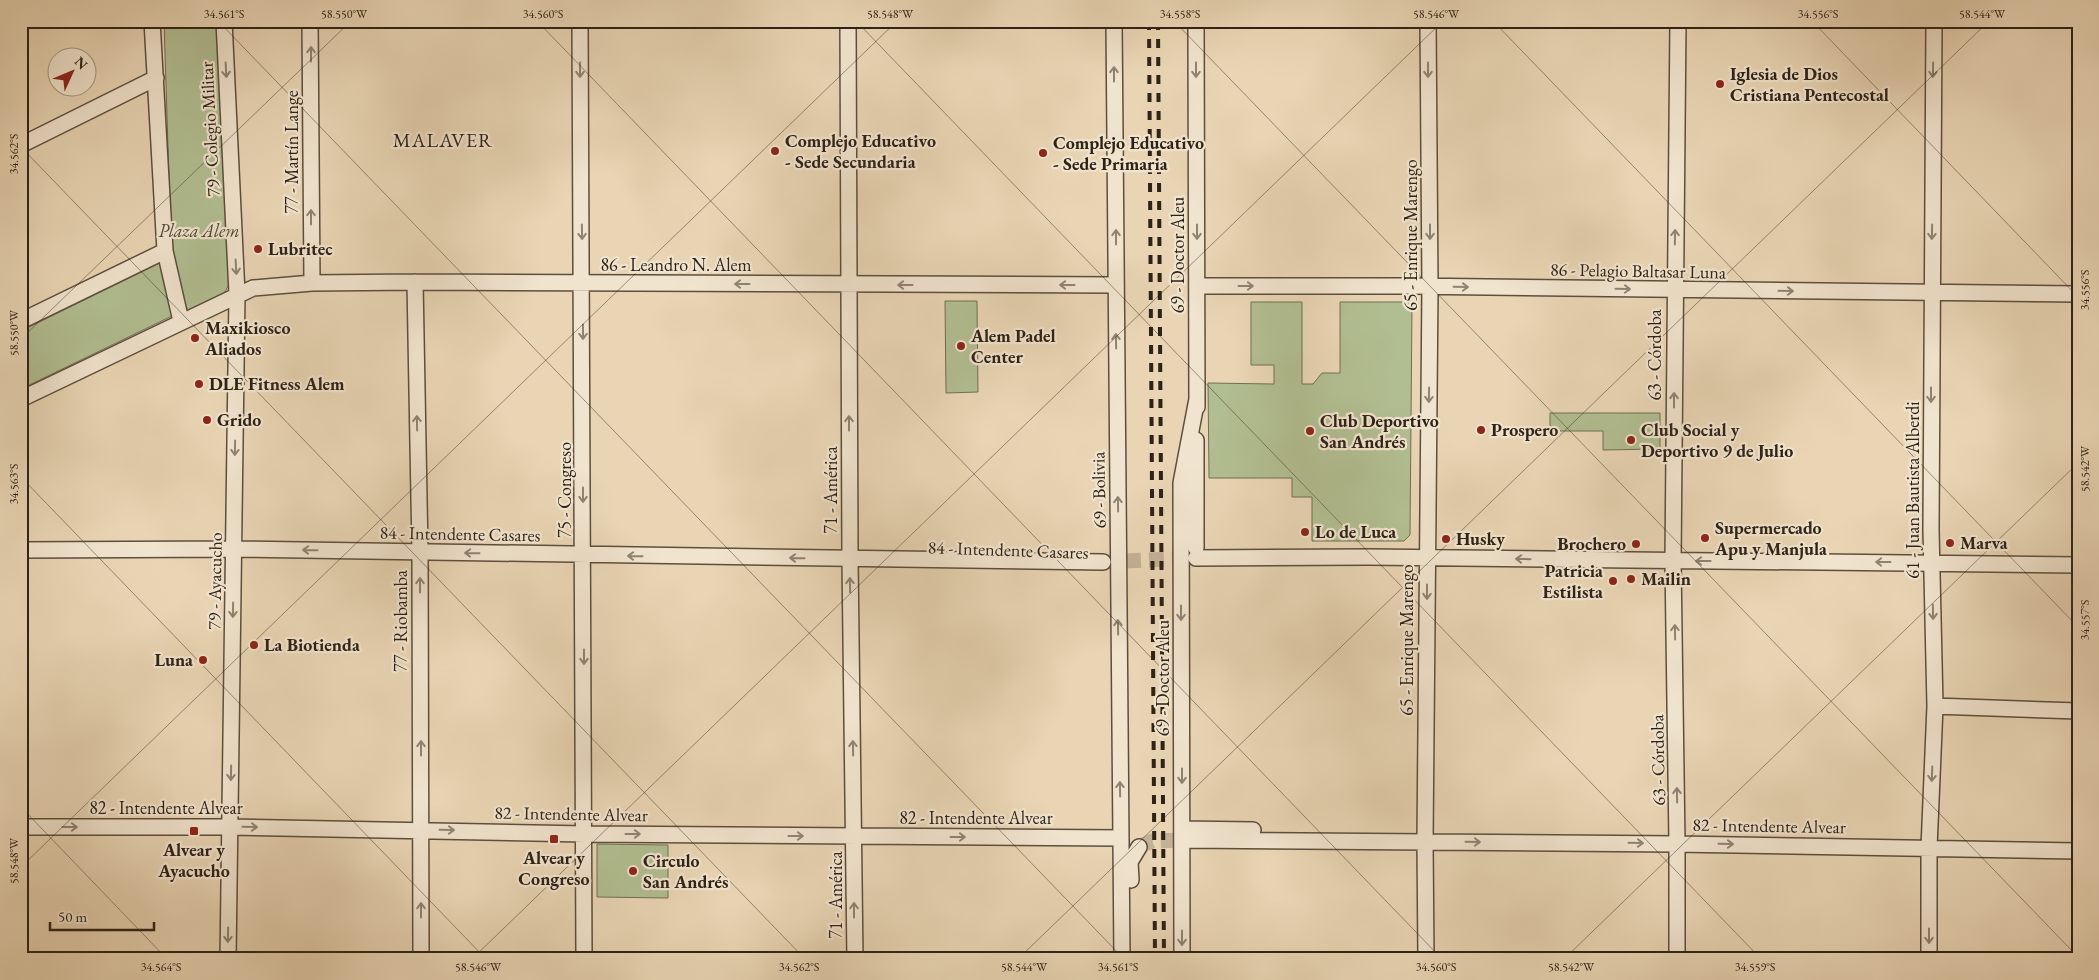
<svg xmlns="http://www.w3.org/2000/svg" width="2099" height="980" font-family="'EB Garamond',serif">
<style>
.green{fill:#b1be91;stroke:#6f7054}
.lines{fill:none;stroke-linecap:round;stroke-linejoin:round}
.minor-tunnel{stroke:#c3b195;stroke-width:15;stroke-dasharray:15 8;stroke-linecap:butt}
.minor-casing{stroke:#5c4f3e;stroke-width:18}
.minor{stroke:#f1e4ce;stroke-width:15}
.rail{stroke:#2d2217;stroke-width:4;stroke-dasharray:9 9;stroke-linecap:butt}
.oneway{stroke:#8f8372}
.ticks{fill:none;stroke:#2d2217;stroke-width:1;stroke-opacity:0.45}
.poi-dot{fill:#8f2418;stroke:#f1e4ce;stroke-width:2}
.labels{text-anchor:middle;stroke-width:4.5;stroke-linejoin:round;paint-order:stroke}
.poi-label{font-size:18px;font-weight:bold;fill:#2d2217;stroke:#f1e4ce;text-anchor:start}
.street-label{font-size:18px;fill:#2d2217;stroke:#f1e4ce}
.park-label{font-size:18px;font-style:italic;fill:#4e4936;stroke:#f1e4ce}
.quarter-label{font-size:20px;letter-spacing:1px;fill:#2d2217;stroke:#f1e4ce}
.neatline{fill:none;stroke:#2d2217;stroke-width:2}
.ticks-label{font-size:12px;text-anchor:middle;fill:#2d2217}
</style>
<rect width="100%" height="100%" fill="#e9d5b4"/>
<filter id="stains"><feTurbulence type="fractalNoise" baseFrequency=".004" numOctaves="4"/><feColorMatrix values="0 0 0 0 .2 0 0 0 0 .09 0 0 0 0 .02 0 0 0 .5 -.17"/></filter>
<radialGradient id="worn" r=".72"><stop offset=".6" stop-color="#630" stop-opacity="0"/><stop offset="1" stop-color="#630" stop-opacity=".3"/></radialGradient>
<path class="green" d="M164 21H217L229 284 225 292 189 310 184 306 171 242Z
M160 263 174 315 21 389V331Z
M945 301H977L978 392 946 393Z
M1251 302H1302V384H1313L1322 373H1340V302H1408L1412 306 1410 535 1404 541H1312V497H1292V478H1209L1208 383 1274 384V365H1251Z
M1550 413H1660V449L1603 450V431H1550Z
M597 844 668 845V898L597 897Z"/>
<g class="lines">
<path class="minor-tunnel" d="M1103 562 1194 558
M1139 847 1152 841 1189 840"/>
<g class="minor-casing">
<path id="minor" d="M152 21 165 251 181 321
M224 21 237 294 228 959
M310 21 312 283
M580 21 584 959
M848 21 850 559 855 959
M1114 21 1122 959
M1196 21 1197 407
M21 145 156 78
M415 282 420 552 421 959
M1197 286H1409L2078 294
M21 321 165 251
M21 399 253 288 312 283 415 282 1116 285
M1196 548V440
M21 550 234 549 1103 562
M1196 558 1368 557 2078 565
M1935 706 2078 711
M21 827H230L585 834 1121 838
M1182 829 1253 830
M1189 840 1677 844 2078 851
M1131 880 1130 862 1139 847
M1182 959 1181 483 1197 399
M1426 959 1425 841 1430 287 1428 21
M1677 959V844L1673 561 1678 21
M1929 959V848L1935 706 1931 530 1934 21"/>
</g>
<use href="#minor" class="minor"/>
<path class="rail" d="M1149 21 1155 959
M1158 21 1164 959"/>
</g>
<defs><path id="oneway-shaft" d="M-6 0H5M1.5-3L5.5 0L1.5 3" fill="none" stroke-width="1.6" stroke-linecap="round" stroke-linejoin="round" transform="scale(1.25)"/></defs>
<g class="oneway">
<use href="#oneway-shaft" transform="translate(311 54) rotate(-90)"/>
<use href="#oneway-shaft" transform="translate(226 70) rotate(87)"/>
<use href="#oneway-shaft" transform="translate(580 70) rotate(90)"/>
<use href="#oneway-shaft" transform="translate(1196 70) rotate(90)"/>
<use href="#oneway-shaft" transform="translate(1428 70) rotate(90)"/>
<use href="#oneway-shaft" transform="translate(1933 70) rotate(91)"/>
<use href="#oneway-shaft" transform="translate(1114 74) rotate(-90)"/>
<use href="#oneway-shaft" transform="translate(311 217) rotate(-90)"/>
<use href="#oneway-shaft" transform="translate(582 232) rotate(89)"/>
<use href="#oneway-shaft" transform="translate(1197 232) rotate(90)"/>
<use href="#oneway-shaft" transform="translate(1430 232) rotate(90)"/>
<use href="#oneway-shaft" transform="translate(1932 232) rotate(91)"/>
<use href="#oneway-shaft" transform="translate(1116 237) rotate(-90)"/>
<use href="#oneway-shaft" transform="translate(1675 237) rotate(-89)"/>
<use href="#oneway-shaft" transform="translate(236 267) rotate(87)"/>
<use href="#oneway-shaft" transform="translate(742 284) rotate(-180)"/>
<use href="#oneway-shaft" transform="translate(905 285) rotate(-180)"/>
<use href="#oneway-shaft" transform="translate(1067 285) rotate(-180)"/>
<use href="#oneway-shaft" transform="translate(1246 286)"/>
<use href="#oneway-shaft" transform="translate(1461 287) rotate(1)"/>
<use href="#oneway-shaft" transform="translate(1623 289) rotate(1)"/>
<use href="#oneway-shaft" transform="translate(1786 291) rotate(1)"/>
<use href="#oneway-shaft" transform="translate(583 332) rotate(90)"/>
<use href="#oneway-shaft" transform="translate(1116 341) rotate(-91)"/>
<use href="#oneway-shaft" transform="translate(1429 395) rotate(91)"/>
<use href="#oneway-shaft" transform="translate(1931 395) rotate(90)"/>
<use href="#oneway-shaft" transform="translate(1674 400) rotate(-90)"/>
<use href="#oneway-shaft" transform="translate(417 423) rotate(-91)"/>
<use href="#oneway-shaft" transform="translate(849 423) rotate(-90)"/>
<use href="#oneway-shaft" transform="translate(235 448) rotate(91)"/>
<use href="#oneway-shaft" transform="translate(583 495) rotate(90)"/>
<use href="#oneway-shaft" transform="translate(1118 504) rotate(-91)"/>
<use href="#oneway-shaft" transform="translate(310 550) rotate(-179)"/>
<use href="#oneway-shaft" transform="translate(472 553) rotate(-179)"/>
<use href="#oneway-shaft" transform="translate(635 556) rotate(-179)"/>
<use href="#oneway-shaft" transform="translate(797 558) rotate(-179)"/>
<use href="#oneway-shaft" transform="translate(1523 559) rotate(-179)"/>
<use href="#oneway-shaft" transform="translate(1703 561) rotate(-180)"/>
<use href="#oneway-shaft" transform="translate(1883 562) rotate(-180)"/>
<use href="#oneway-shaft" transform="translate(420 585) rotate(-90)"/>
<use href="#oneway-shaft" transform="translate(850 585) rotate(-91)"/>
<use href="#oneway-shaft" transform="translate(1427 592) rotate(90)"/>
<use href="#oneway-shaft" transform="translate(233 610) rotate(91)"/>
<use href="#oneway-shaft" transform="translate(1933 612) rotate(89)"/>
<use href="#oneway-shaft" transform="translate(1181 613) rotate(90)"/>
<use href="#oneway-shaft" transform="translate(1118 627) rotate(-91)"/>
<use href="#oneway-shaft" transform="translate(1675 632) rotate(-91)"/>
<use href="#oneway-shaft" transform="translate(584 657) rotate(90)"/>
<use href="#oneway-shaft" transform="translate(421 748) rotate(-90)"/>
<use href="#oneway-shaft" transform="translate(853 748) rotate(-91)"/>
<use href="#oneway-shaft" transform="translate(231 773) rotate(91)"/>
<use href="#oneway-shaft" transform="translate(1932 774) rotate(92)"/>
<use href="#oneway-shaft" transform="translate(1182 776) rotate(90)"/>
<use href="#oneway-shaft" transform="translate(1120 789) rotate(-91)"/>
<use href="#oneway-shaft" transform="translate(1677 795) rotate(-91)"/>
<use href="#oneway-shaft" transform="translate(70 827)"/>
<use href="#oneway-shaft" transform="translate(250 827) rotate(1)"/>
<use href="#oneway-shaft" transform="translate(447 830) rotate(1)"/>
<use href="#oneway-shaft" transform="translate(633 834)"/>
<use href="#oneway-shaft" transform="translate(796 836)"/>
<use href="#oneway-shaft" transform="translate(958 837)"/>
<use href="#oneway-shaft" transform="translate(1473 842) rotate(1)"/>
<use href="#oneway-shaft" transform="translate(1636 843) rotate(1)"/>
<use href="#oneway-shaft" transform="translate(1726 844) rotate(1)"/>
<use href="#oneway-shaft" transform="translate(421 910) rotate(-90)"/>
<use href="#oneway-shaft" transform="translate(854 910) rotate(-90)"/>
<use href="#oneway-shaft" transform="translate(228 935) rotate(91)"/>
<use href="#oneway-shaft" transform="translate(1929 936) rotate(90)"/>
<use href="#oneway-shaft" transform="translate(1182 938) rotate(90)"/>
</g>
<path class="ticks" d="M218 21 1124 959M537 21 1442 959M856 21 1761 959M1174 21 2078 957M1493 21 2078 627M1812 21 2078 297M21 147 805 959M21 339 351 21M21 477 486 959M21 807 167 959M21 867 897 21M472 959 1443 21M1018 959 1989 21M1564 959 2078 463"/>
<g class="poi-dot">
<circle cx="1720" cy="84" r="5"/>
<circle cx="775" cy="151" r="5"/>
<circle cx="1043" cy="153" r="5"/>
<circle cx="258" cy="249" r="5"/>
<circle cx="195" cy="338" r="5"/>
<circle cx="961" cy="346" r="5"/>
<circle cx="199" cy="384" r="5"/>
<circle cx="207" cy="420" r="5"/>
<circle cx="1481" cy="430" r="5"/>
<circle cx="1310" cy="431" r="5"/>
<circle cx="1631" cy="440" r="5"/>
<circle cx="1305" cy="532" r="5"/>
<circle cx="1705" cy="538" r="5"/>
<circle cx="1446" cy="539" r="5"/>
<circle cx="1950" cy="543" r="5"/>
<circle cx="1636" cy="544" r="5"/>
<circle cx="1631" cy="579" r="5"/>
<circle cx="1613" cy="581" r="5"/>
<circle cx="254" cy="645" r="5"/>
<circle cx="203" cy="660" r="5"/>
<rect x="189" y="826" width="10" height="10" rx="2.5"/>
<rect x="549" y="834" width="10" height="10" rx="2.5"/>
<circle cx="633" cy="871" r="5"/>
</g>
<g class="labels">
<g class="poi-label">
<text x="1730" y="80">Iglesia de Dios<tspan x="1730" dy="21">Cristiana Pentecostal</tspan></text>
<text x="785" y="147">Complejo Educativo<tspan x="785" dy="21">- Sede Secundaria</tspan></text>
<text x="1053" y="149">Complejo Educativo<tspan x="1053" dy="21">- Sede Primaria</tspan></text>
<text x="268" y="255">Lubritec</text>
<text x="205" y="334">Maxikiosco<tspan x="205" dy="21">Aliados</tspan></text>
<text x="971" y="342">Alem Padel<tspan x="971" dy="21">Center</tspan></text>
<text x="209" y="390">DLE Fitness Alem</text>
<text x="217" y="426">Grido</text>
<text x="1320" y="427">Club Deportivo<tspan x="1320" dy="21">San Andrés</tspan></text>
<text x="1491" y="436">Prospero</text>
<text x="1641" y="436">Club Social y<tspan x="1641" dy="21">Deportivo 9 de Julio</tspan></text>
<text x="1715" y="534">Supermercado<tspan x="1715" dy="21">Apu y Manjula</tspan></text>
<text x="1315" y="538">Lo de Luca</text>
<text x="1456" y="545">Husky</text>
<text x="1960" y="549">Marva</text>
<text x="1626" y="550" text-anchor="end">Brochero</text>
<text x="1603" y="577" text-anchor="end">Patricia<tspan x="1603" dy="21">Estilista</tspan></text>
<text x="1641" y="585">Mailin</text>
<text x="264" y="651">La Biotienda</text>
<text x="193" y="666" text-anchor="end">Luna</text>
<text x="194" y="856" text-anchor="middle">Alvear y<tspan x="194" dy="21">Ayacucho</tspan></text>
<text x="554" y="864" text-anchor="middle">Alvear y<tspan x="554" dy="21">Congreso</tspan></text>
<text x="643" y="867">Circulo<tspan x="643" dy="21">San Andrés</tspan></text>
</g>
<g class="street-label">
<text transform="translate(210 129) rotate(-93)" y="6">79 - Colegio Militar</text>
<text transform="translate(292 152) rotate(-90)" y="6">77 - Martín Lange</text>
<text transform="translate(1411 235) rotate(-90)" y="6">65 - Enrique Marengo</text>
<text transform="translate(1178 255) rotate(-90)" y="6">69 - Doctor Aleu</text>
<text x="676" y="271">86 - Leandro N. Alem</text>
<text transform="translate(1638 271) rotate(1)" y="6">86 - Pelagio Baltasar Luna</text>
<text transform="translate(1655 355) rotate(-90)" y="6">63 - Córdoba</text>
<text transform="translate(565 490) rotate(-90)" y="6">75 - Congreso</text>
<text transform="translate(831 490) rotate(-90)" y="6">71 - América</text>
<text transform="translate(1099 490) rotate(-91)" y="6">69 - Bolivia</text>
<text transform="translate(1913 490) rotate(-90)" y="6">61 - Juan Bautista Alberdi</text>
<text transform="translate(460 534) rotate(1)" y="6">84 - Intendente Casares</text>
<text transform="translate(1008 550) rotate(2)" y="6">84 - Intendente Casares</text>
<text transform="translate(215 581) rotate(-89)" y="6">79 - Ayacucho</text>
<text transform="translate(401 621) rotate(-90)" y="6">77 - Riobamba</text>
<text transform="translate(1407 640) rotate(-90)" y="6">65 - Enrique Marengo</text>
<text transform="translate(1163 678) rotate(-90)" y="6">69 - Doctor Aleu</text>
<text transform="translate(1658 760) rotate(-91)" y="6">63 - Córdoba</text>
<text x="166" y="814">82 - Intendente Alvear</text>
<text transform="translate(571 814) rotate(1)" y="6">82 - Intendente Alvear</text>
<text x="976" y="824">82 - Intendente Alvear</text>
<text transform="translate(1769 826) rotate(1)" y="6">82 - Intendente Alvear</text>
<text transform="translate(836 895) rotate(-90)" y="6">71 - América</text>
</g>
<g class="park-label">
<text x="199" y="237">Plaza Alem</text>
</g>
<g class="quarter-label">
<text x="443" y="147">MALAVER</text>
</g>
</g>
<rect width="2099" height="980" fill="none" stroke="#e9d5b4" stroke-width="55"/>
<g transform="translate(72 72) rotate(46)"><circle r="24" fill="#f1e4ce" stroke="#a39685"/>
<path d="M0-4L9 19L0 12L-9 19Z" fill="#8f2418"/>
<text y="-8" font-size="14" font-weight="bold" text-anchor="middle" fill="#2d2217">N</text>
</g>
<path d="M50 922v8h104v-8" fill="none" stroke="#2d2217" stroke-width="2.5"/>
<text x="58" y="922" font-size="15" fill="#2d2217" stroke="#f1e4ce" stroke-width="4" paint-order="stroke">50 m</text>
<rect x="28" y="28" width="2044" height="924" class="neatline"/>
<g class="ticks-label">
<text x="224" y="18">34.561°S</text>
<text x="344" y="18">58.550°W</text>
<text x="543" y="18">34.560°S</text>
<text x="890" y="18">58.548°W</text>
<text x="1180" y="18">34.558°S</text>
<text x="1436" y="18">58.546°W</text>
<text x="1818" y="18">34.556°S</text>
<text x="1982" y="18">58.544°W</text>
<text transform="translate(14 154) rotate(-90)" y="4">34.562°S</text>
<text transform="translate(2085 290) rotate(-90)" y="4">34.556°S</text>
<text transform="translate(14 333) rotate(-90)" y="4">58.550°W</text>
<text transform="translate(2085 469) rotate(-90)" y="4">58.542°W</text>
<text transform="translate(14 484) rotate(-90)" y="4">34.563°S</text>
<text transform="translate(2085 620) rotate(-90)" y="4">34.557°S</text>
<text transform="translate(14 861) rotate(-90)" y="4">58.548°W</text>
<text x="161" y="971">34.564°S</text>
<text x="478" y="971">58.546°W</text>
<text x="799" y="971">34.562°S</text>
<text x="1024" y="971">58.544°W</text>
<text x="1118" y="971">34.561°S</text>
<text x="1436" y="971">34.560°S</text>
<text x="1571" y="971">58.542°W</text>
<text x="1755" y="971">34.559°S</text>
</g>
<rect width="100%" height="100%" filter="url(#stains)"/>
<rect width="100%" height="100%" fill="url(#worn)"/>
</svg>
